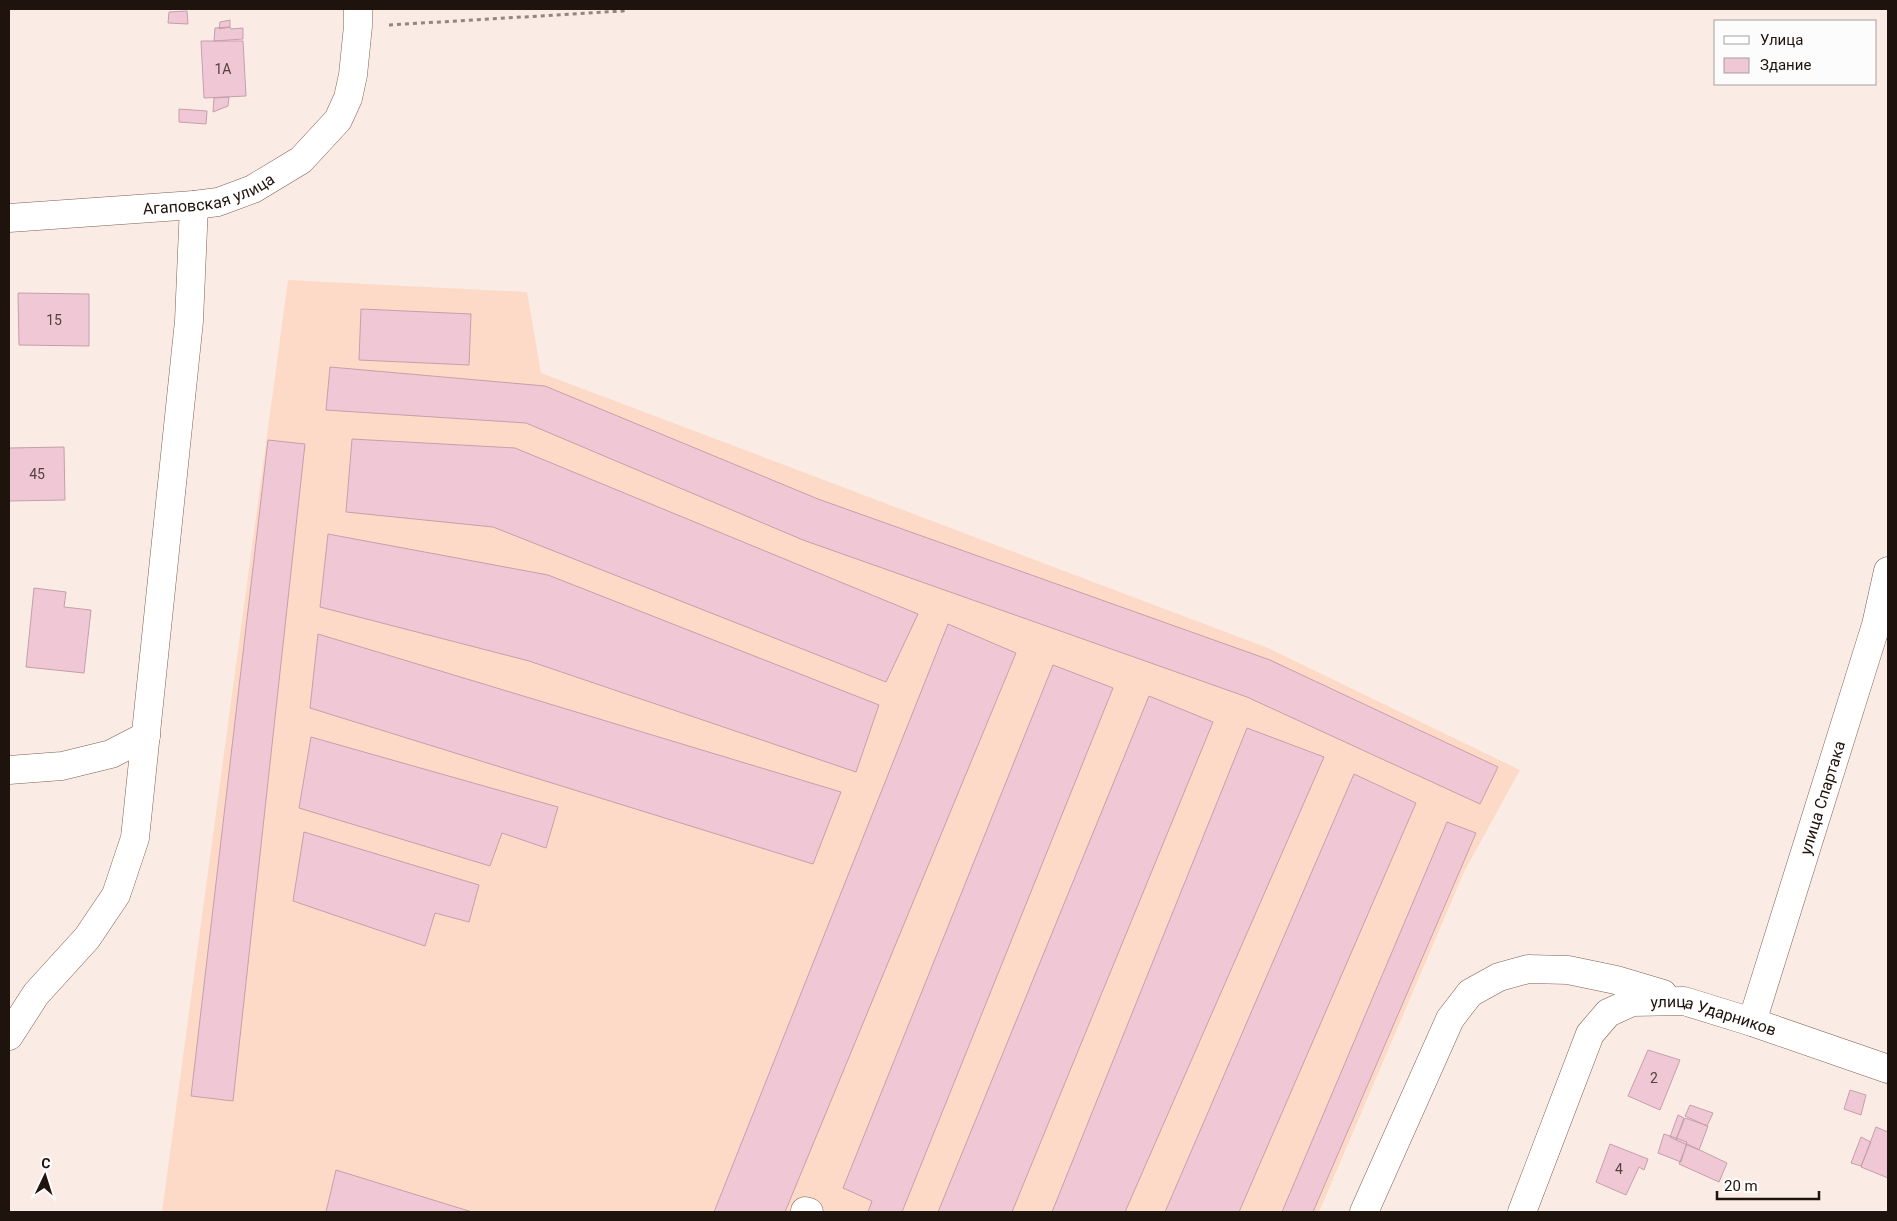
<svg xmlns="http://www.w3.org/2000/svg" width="1897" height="1221" font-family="Roboto,sans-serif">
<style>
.built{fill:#fddac8}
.building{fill:#f0c8d5;stroke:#c59fab}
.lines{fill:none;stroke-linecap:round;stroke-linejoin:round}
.minor-casing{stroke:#7f6050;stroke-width:29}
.path{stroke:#93867f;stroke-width:3;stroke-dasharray:4 4;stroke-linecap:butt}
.minor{stroke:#fff;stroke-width:28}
.labels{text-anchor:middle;stroke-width:5;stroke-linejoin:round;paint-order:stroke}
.number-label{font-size:14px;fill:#53403f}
.street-label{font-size:16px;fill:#1f130d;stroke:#fcfcfc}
</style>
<rect width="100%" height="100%" fill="#faece4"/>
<path class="built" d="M288 280 527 292 541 373 1268 648 1520 770 1464 872 1319 1212H162Z"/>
<path class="building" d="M187 11 188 24 168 23 169 12Z
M230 20V27L219 29 220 22Z
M230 27 231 29 243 28V39L214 41 215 28Z
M201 41H243L246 96 204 98Z
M229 97 228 106 213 112 214 98Z
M179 109 207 111 206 124 179 122Z
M18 293 89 294V346L19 345Z
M361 309 471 314 469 365 359 360Z
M330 367 545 386 818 499 1270 660 1498 767 1480 804 1247 697 803 540 526 423 326 410Z
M352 439 515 448 918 614 886 682 493 527 346 512Z
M268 440 305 444 233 1101 191 1096Z
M64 447 65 500 9 501V448Z
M328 534 548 575 879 705 856 772 529 661 320 607Z
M34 588 66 592 64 607 91 610 84 673 26 667Z
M948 624 1016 653 785 1212H714Z
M318 634 841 792 813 864 310 708Z
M1053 665 1113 688 902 1212H868L872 1201 843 1188Z
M1149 696 1213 722 1012 1212H938Z
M1247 728 1324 757 1125 1212H1052Z
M311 737 558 807 546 848 502 833 490 866 299 808Z
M1354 774 1416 803 1239 1212H1165Z
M1447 822 1476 833 1313 1212H1282Z
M304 832 479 885 469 922 435 913 425 946 293 901Z
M1648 1050 1680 1060 1660 1110 1628 1096Z
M1850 1090 1866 1095 1861 1115 1844 1109Z
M1690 1105 1713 1113 1707 1126 1685 1116Z
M1678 1115 1684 1118 1676 1140 1670 1137Z
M1685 1118 1708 1126 1699 1150 1676 1140Z
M1876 1127 1888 1132V1178L1861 1167Z
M1664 1134 1687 1142 1681 1162 1658 1153Z
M1861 1137 1871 1142 1861 1166 1851 1163Z
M1610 1144 1648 1159 1644 1170 1639 1167 1626 1195 1596 1182Z
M1687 1144 1727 1163 1719 1182 1679 1164Z
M336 1170 472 1212H326Z"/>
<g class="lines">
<g class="minor-casing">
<g id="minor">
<path id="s1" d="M9 218 194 205 218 202 253 189 301 160 338 120 348 98 353 75 358 26V9"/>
<path d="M9 770 62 766 111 754 146 736"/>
<path id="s2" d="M1752 1022 1876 625 1888 571"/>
<path d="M9 1036 36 994 87 938 116 895 135 838 189 321 194 205"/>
<path d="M805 1211 809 1212"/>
<path d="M1364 1212 1450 1019 1470 993 1499 977 1528 969 1568 970 1616 980 1663 994"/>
<path id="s3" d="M1522 1212 1590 1034 1608 1013 1632 1002 1684 1001 1752 1022 1888 1069"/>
</g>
</g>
<path class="path" d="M389 25 623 11 628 9"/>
<use href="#minor" class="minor"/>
</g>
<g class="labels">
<g class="number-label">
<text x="223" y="74">1А</text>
<text x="54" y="325">15</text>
<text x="37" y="479">45</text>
<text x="1654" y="1083">2</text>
<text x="1619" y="1174">4</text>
</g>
<g class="street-label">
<text dy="6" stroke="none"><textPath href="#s1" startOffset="202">Агаповская улица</textPath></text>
<text dy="6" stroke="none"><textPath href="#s2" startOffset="235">улица Спартака</textPath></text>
<text dy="6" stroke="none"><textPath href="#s3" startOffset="328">улица Ударников</textPath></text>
</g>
</g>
<rect width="1897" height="1221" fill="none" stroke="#1f130d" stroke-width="20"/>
<rect x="1714" y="20" width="162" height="65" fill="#fcfcfc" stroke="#a49f9c"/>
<rect x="1724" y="36" width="25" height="8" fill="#ffffff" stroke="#a49f9c"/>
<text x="1760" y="45" font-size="15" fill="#1f130d">Улица</text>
<rect x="1724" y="58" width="25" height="15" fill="#f0c8d5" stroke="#a49f9c"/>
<text x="1760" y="70" font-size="15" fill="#1f130d">Здание</text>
<g transform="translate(45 1176) rotate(4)" stroke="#fcfcfc" stroke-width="4" paint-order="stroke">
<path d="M0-4L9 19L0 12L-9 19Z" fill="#1f130d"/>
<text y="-8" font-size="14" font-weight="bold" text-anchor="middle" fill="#1f130d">С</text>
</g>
<path d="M1717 1191v8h102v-8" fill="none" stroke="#1f130d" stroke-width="2.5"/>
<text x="1724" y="1191" font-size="15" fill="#1f130d" stroke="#fcfcfc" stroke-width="4" paint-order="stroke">20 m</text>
</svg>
